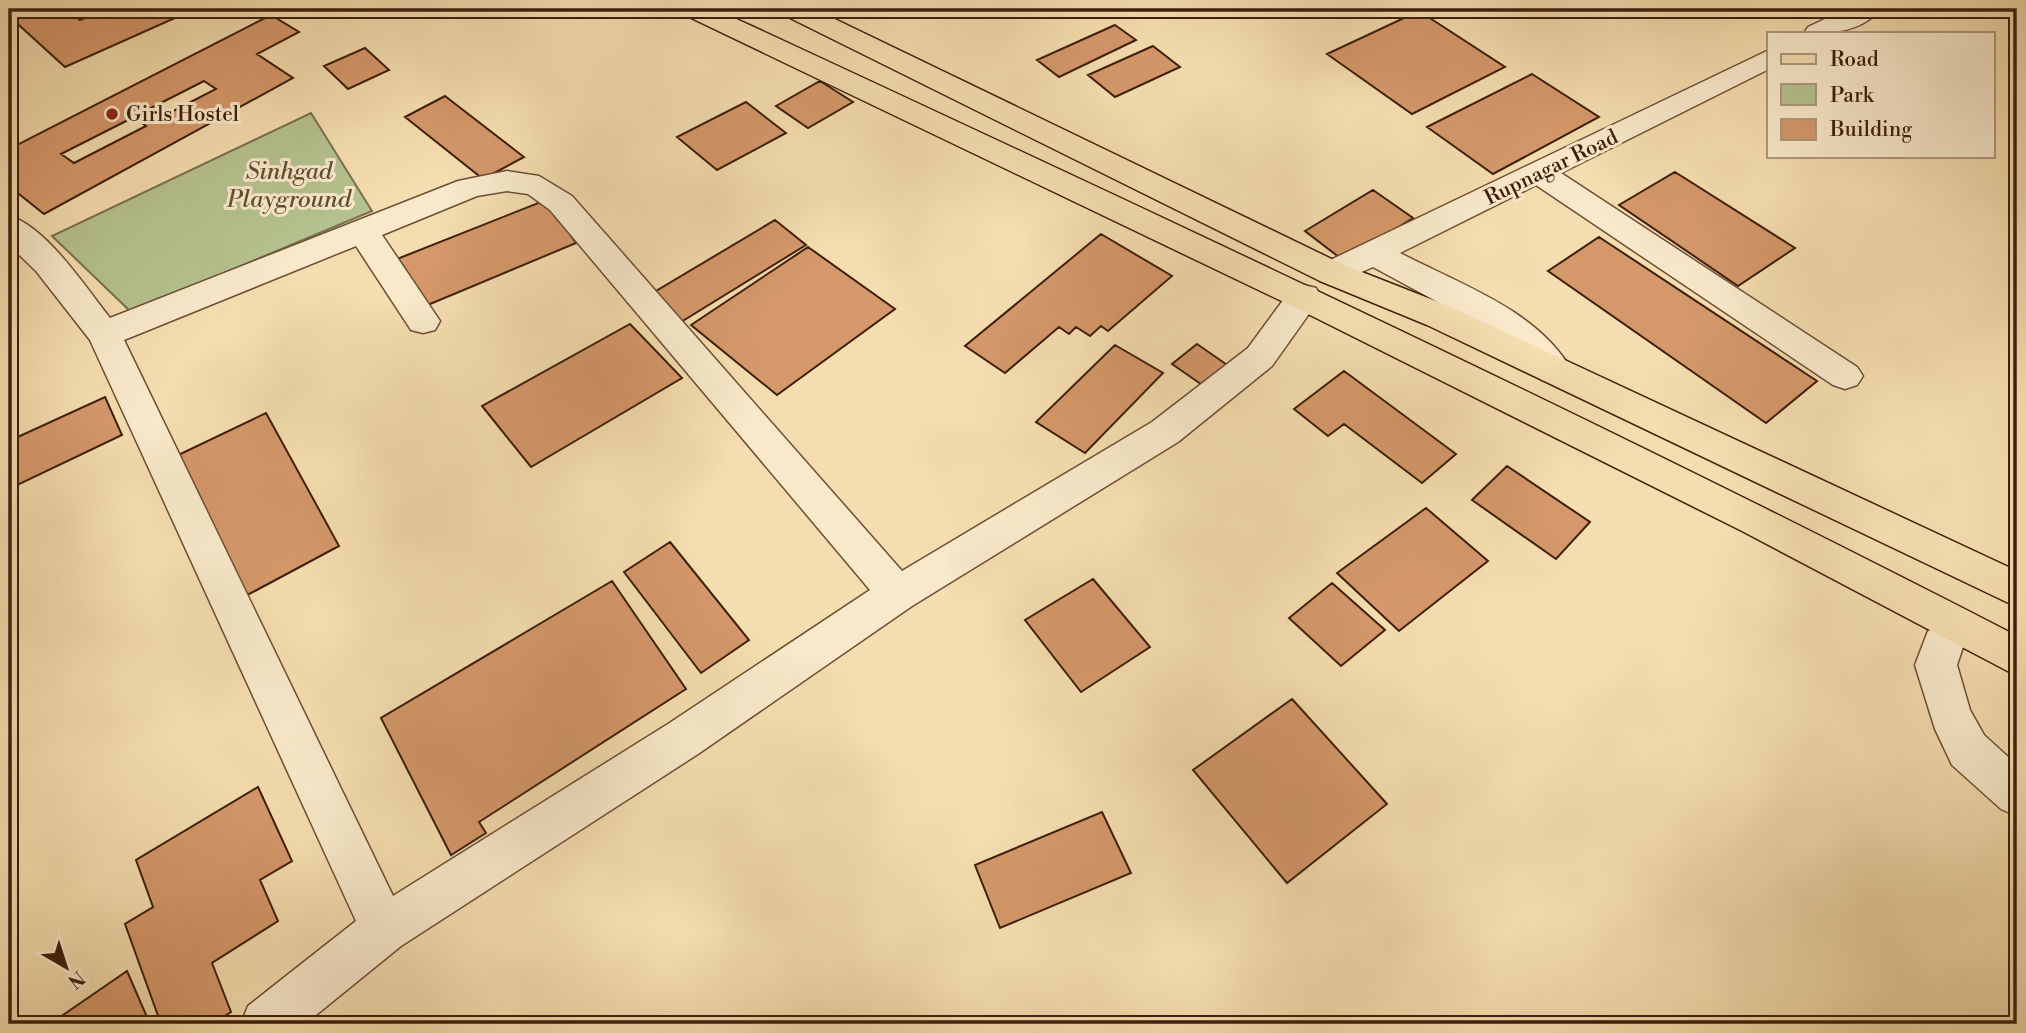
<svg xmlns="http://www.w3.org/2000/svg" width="2026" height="1033" font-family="'Libre Bodoni',serif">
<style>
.green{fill:#b5c28f;stroke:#7a704e;stroke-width:2}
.building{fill:#d4986a;stroke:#3e1e0c;stroke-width:2;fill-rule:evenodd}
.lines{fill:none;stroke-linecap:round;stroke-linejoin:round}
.minor-casing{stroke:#6c4e34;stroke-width:3}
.major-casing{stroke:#3e1e0c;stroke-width:3}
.minor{fill:#f8e9ca;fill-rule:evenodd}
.major{fill:#f4ddae;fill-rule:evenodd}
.poi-dot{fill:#8f2418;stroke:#f8e9ca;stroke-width:2.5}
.labels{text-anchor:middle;stroke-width:6;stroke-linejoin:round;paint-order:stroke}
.far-poi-label{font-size:21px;fill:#3e1e0c;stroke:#f8e9ca;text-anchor:start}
.far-street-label{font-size:21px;fill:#3e1e0c;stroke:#f8e9ca}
.park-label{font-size:24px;font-style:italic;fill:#624f33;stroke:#f8e9ca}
</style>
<rect width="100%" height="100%" fill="#f4ddae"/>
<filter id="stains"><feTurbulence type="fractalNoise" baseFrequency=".00286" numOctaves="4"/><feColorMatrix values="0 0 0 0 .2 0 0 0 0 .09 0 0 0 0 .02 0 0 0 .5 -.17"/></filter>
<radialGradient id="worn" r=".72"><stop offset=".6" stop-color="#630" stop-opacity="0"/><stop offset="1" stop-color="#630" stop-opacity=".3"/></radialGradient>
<path class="green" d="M311 113 372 211 131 312 52 236Z"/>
<path class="building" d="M9 9H68L80 20 106 9H195L65 67 9 16Z
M1419 11 1505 67 1412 114 1327 54Z
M271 15 299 32 257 54 293 78 44 214 9 186V149ZM204 81 216 89 154 121 143 112ZM134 117 146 126 74 163 61 154Z
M1115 25 1136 40 1059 77 1037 60Z
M1153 46 1180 67 1115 97 1088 75Z
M365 48 389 70 348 89 324 66Z
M1532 74 1599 117 1493 174 1427 127Z
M820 81 853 102 808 128 776 106Z
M445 96 524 157 483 179 405 117Z
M746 102 786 133 717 170 677 137Z
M1675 172 1795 248 1738 286 1619 205Z
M1373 190 1413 218 1344 261 1305 231Z
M546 200 576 243 423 307 397 259Z
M775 220 806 245 681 322 651 294Z
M1101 234 1172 276 1108 331 1101 326 1090 336 1076 327 1069 334 1059 327 1005 373 965 346Z
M1599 237 1817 381 1766 423 1548 271Z
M808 247 895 309 777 395 691 325Z
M630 324 682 378 531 467 482 406Z
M1197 344 1233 369 1208 389 1172 364Z
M1115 345 1163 373 1085 453 1036 422Z
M1344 371 1456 454 1422 483 1344 424 1328 436 1294 409Z
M105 397 122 435 9 489V441Z
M266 413 339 546 240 599 172 458Z
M1507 466 1590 522 1556 559 1472 500Z
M1426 508 1488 561 1399 631 1337 573Z
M670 542 749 640 701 673 624 572Z
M1093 579 1150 647 1081 692 1025 620Z
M612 581 686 689 479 822 486 833 451 855 381 718Z
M1332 583 1385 630 1341 666 1289 618Z
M1292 699 1387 804 1287 883 1193 770Z
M258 787 292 861 260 880 278 921 212 963 231 1012 212 1024H161L125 924 153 907 136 860Z
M1102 812 1131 873 1000 928 975 865Z
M127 971 150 1024H50Z"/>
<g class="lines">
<g class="minor-casing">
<path id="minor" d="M1846 9H1879C1864 32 1829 34 1804 33L1808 27Z
M1769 50V69L1561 173 1857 367 1863 376 1857 385 1845 389 1833 385 1536 185 1400 253C1459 284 1538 310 1572 371L1566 380 1554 384 1542 380 1504 338 1373 267 1332 285 1320 281 1316 273 1320 265Z
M507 171 539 176 572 196 902 571 1152 422 1248 348 1292 288 1304 285 1316 288 1321 297 1272 366 1178 442 912 606 698 754 401 946 305 1024H241L248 1006 356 921 90 340 36 271 9 245V216C46 226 86 288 110 318L458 181ZM507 191 528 194 550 210 870 590 668 724 393 896 124 340 356 246 411 330 423 333 435 330 440 321 382 235 477 196Z
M1943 626 1958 631 1964 644 1957 665 1970 710 1984 735 2017 765V816L2001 809 1952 765 1935 729 1915 665 1928 631Z"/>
</g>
<g class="major-casing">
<path id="major" d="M681 9H715C1152 212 1589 415 2017 636V676L1742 531 1292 306 685 15Z
M780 9H814L1344 265 1451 307 2017 571V607L1427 325 1320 281 784 15Z"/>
</g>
<use href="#minor" class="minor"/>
<use href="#major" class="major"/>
</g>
<circle class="poi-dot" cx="112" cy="114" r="7"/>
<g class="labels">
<g class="far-poi-label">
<text x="126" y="121">Girls Hostel</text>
</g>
<g class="far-street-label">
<text transform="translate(1551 167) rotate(-26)" y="7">Rupnagar Road</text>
</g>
<g class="park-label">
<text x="289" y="179">Sinhgad<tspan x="289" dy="28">Playground</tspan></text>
</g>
</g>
<rect width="2026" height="1033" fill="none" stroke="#f4ddae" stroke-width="35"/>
<rect x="10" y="10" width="2005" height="1012" fill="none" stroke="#3e1e0c" stroke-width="3.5"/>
<rect x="18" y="18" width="1991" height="998" fill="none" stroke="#3e1e0c" stroke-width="2"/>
<rect x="1767" y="32" width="228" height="126" fill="#f8e9ca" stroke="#ae987e" stroke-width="2"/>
<rect x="1781" y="54" width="35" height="10" fill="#f4ddae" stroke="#ae987e" stroke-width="2"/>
<text x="1830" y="66" font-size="21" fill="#3e1e0c">Road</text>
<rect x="1781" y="84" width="35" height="21" fill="#b5c28f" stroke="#ae987e" stroke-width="2"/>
<text x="1830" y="102" font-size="21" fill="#3e1e0c">Park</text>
<rect x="1781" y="119" width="35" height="21" fill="#d4986a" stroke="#ae987e" stroke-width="2"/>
<text x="1830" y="136" font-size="21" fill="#3e1e0c">Building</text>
<g transform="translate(66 967) rotate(141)" stroke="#f8e9ca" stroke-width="5" paint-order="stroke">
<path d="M0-5L12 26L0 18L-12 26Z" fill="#3e1e0c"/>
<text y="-10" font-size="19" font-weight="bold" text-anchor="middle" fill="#3e1e0c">N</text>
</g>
<rect width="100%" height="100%" filter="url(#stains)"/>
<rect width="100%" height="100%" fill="url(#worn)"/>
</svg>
